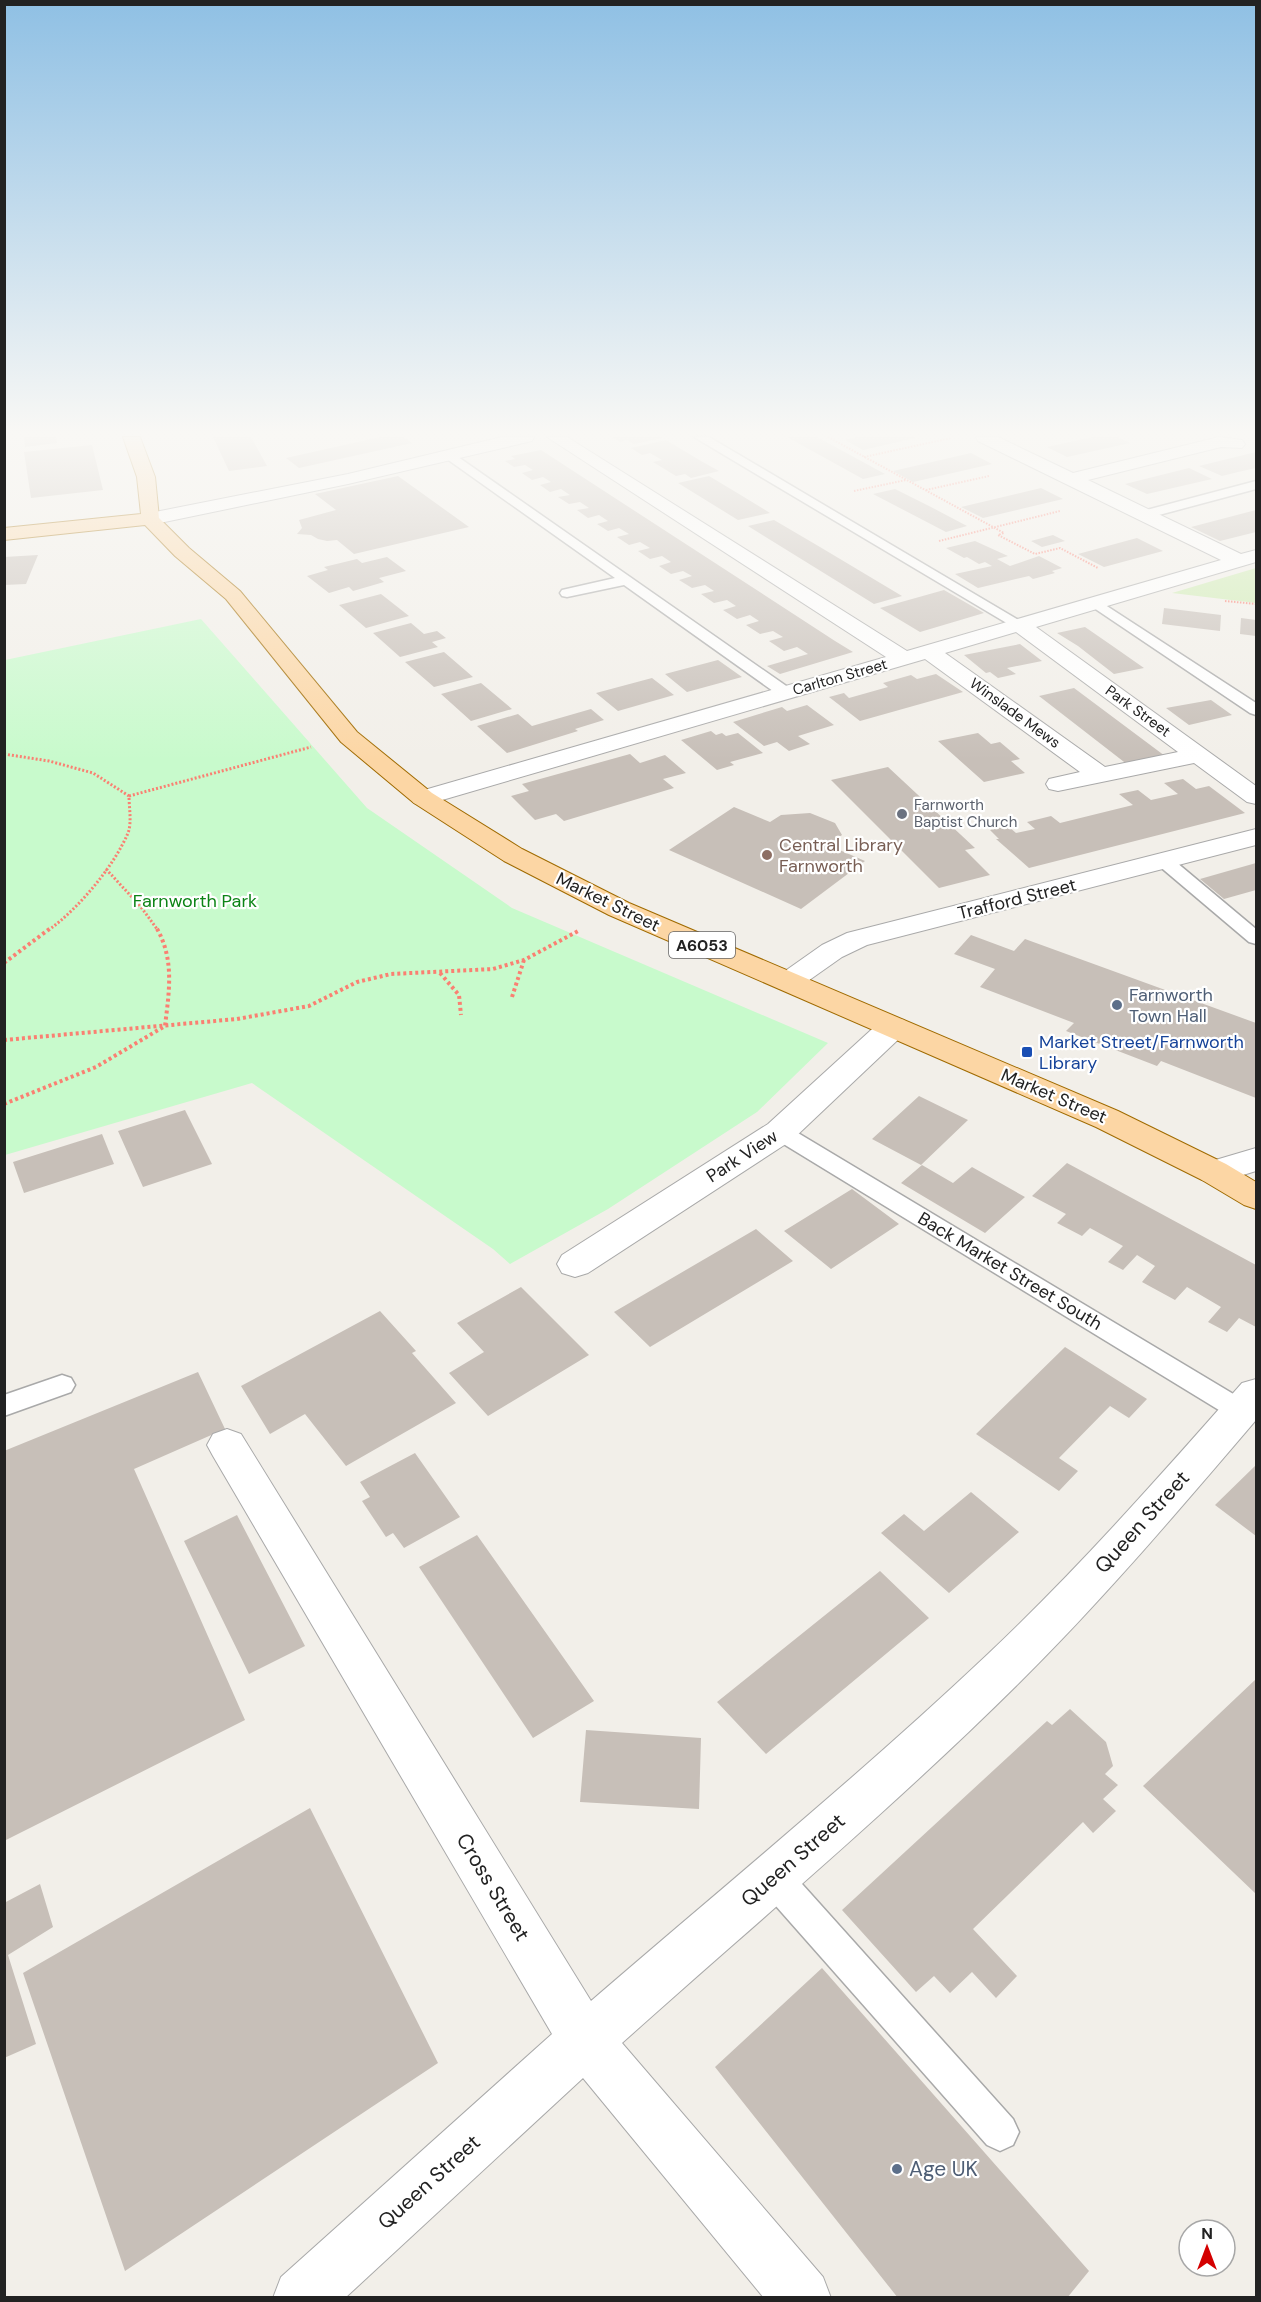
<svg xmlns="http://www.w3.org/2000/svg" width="1261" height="2302" font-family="'DM Sans',sans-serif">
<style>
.grass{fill:#cdebb0}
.park{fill:#c8facc}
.building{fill:#c7bfb8}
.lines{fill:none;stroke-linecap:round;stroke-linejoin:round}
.service-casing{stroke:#a9a9a9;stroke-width:3}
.minor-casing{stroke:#a9a9a9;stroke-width:2}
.primary-casing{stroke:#a06b00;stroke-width:2}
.path-far2{stroke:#fa8072;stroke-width:2;stroke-dasharray:1.5 1.5;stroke-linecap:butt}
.path-far1{stroke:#fa8072;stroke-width:3;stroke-dasharray:2 2;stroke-linecap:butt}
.path{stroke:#fa8072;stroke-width:4;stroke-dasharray:3 3;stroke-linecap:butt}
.service{fill:#fff;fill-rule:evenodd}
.minor{fill:#fff;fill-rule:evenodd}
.primary{fill:#fcd6a4;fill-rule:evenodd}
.worship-dot{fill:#6b7280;stroke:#fff;stroke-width:2}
.education-dot{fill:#8d6e63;stroke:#fff;stroke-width:2}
.service-dot{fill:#5c6f8a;stroke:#fff;stroke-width:2}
.transit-dot{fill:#1a4fb4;stroke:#fff;stroke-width:2}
.labels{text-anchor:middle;stroke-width:4.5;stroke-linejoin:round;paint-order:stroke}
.far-street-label{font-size:15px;fill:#222;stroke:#fff}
.far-worship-label{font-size:15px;fill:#5b616d;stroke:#fff;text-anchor:start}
.shield{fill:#fff;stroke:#646464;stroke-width:1.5}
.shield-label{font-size:16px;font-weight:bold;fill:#222}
.education-label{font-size:18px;fill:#785e54;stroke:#fff;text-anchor:start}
.street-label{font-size:18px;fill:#222;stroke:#fff}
.park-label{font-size:18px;fill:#0c8416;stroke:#fff}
.service-label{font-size:18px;fill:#4e5e75;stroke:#fff;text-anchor:start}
.transit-label{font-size:18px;fill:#164399;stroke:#fff;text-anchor:start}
.near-street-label{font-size:21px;fill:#222;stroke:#fff}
.near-service-label{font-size:21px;fill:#4e5e75;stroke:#fff;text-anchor:start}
</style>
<rect width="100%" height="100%" fill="#f2efe9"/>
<path class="grass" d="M1256 568V603L1172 593Z"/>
<path class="park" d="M201 619 367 808 512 908 828 1043 757 1112 608 1209 510 1264 493 1249 252 1083 5 1155V660Z"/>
<path class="building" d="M24 437H56L57 443 25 447Z
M213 437H251L267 466 229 471Z
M380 437H404L412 443 299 468 286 458Z
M612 437H662V438L634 444 627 440 620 442Z
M787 437H817L885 474 863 479Z
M856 437H915V438L863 450 845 440Z
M1092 437H1118L1130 443 1067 457 1047 447Z
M666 440 701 461 719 471 691 478 685 474 676 476 653 462 662 460 650 453 642 455 631 448Z
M92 445 103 490 31 498 24 452Z
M541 450 835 641 853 652 780 674 767 666 808 654 797 647 784 651 769 641 783 637 773 631 760 634 746 625 759 621 750 615 737 619 723 610 736 606 727 600 714 603 701 594 714 591 705 585 692 588 679 580 692 576 683 571 671 574 659 566 671 562 662 556 650 559 638 551 650 548 640 542 629 545 617 537 629 534 619 528 608 531 597 524 608 521 599 515 588 518 577 510 589 508 580 502 569 504 558 497 570 495 561 489 550 492 540 485 551 482 543 477 532 480 522 473 533 470 525 465 514 467 505 461 515 459 511 456Z
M1256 452V468L1238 472 1222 476 1199 466Z
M971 453 992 464 913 482 893 471Z
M1189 468 1212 479 1147 494 1125 484Z
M398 476 469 527 354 554 337 540 327 541 318 539 311 535 297 534 302 528 299 520 336 510 315 494Z
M709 476 739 494 770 513 738 520 678 483Z
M1041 488 1063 499 983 518 961 507Z
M895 489 931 507 967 526 946 532 873 494Z
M1256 510V532L1220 541 1191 527Z
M774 520 820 547 902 596 874 604 748 526Z
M1053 535 1065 541 1042 547 1031 541Z
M1137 538 1163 551 1104 567 1078 554Z
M975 541 1008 556 997 559 1010 566 1039 556 1062 568 1052 571 1055 573 1033 579 1029 576 978 588 955 574 992 566 985 562 979 564 967 557 964 558 946 548Z
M38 555 26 584 4 585V557Z
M387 557 406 571 379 578 384 582 353 591 349 587 329 593 307 576 328 570 324 567 357 559 362 563Z
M944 590 984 613 920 632 880 608Z
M381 594 409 616 366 628 339 605Z
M1164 608 1221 615 1220 631 1162 624Z
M1241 618 1256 620V636L1240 634Z
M411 623 424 634 437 631 446 638 432 642 438 647 400 657 373 633Z
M1085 627 1114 647 1144 668 1114 674 1078 646 1057 633Z
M1020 644 1042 661 1007 668 1016 674 998 678 990 672 986 673 964 655Z
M444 652 473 677 434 687 405 662Z
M718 660 742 677 687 692 665 674Z
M936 674 963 692 860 721 829 697 844 693 849 698 888 687 883 683 911 675 917 679Z
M652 678 674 695 618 711 596 693Z
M481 683 512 709 471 721 441 694Z
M1074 688 1165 756 1128 765 1039 696Z
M1211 700 1232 715 1189 725 1166 708Z
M807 705 834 725 798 736 810 744 789 751 777 742 764 746 733 722 782 707 787 711Z
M591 709 604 720 575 729 578 731 507 753 477 726 518 714 532 726Z
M711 731 716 735 722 733 726 736 738 733 763 753 730 762 734 765 717 770 681 740Z
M978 733 991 744 1000 742 1020 759 1011 761 1025 773 984 782 938 741Z
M630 754 640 763 665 755 686 773 663 779 674 788 564 821 556 814 535 820 511 796 529 791 522 784Z
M888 767 975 848 965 850 990 875 939 888 831 780Z
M1183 779 1196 789 1209 786 1245 813 1029 868 996 839H999L990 830 1008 826 1016 833 1035 829 1027 822 1051 816 1060 823 1133 805 1119 794 1138 790 1151 800 1178 794 1164 783Z
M734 807 770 822 781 815 810 813 835 823 842 835 828 845 865 861 801 909 669 850Z
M1256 863V890L1224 899 1200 879Z
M971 935 1014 951 1025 939 1256 1023V1098L1161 1061 1157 1066 1066 1031 1074 1023 980 987 995 969 954 954Z
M919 1096 968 1120 921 1165 872 1139Z
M185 1110 212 1164 143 1187 118 1131Z
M102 1134 114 1164 24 1193 13 1162Z
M1067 1163 1256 1265V1327L1239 1318 1227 1332 1208 1322 1221 1307 1187 1287 1175 1300 1142 1282 1155 1266 1137 1255 1123 1270 1108 1262 1123 1246 1090 1228 1082 1236 1057 1223 1066 1214 1032 1196Z
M922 1165 953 1183 972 1167 1025 1197 985 1233 901 1183Z
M852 1189 899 1224 831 1269 784 1231Z
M756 1229 793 1261 650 1347 614 1312Z
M521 1287 589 1355 488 1416 449 1373 484 1352 457 1323Z
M380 1311 416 1351 412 1353 456 1403 346 1466 305 1414 270 1434 241 1386Z
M1065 1347 1147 1399 1129 1418 1110 1406 1059 1458 1078 1471 1059 1491 976 1434Z
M198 1372 225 1429 134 1469 245 1720 6 1840 4 1451Z
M415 1453 460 1517 404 1548 393 1533 386 1537 362 1501 370 1497 360 1482Z
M1256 1465V1536L1215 1505Z
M971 1492 1019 1532 949 1593 881 1533 904 1514 924 1531Z
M237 1515 305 1646 249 1674 184 1541Z
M477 1535 594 1701 533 1738 419 1567Z
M880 1571 929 1618 766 1754 717 1702Z
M1256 1679V1894L1143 1786Z
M1070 1709 1106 1742 1113 1766 1105 1774 1118 1785 1103 1799 1116 1811 1093 1833 1083 1822 973 1929 1017 1976 996 1998 972 1972 950 1993 934 1976 916 1992 842 1910 1047 1721 1052 1725Z
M586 1730 701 1738 699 1809 580 1802Z
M310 1808 438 2063 125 2271 23 1973Z
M40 1884 53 1927 8 1955 36 2044 4 2058V1903Z
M822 1968 1089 2271 1067 2298H898L715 2067Z"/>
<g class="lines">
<g class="service-casing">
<path id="service" d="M694 437H709L1027 625 1025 628H1015Z
M451 452 792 690 794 693 792 696H780L624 585 567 597 562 596 560 593 562 590 615 578 447 459 445 456Z
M1256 481V489L1144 519 1138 515 1139 512Z
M1096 599 1256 703V715L1250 713 1091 606 1089 603Z
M1164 856 1170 857 1256 929V944L1249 942 1158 865 1155 861 1158 857Z
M780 1125 788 1127 1250 1404 1254 1411 1250 1418 1241 1422 1232 1418 772 1137 769 1132 772 1127Z
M62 1375 71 1378 75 1385 71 1392 4 1416V1395Z
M773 1860 785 1865 1013 2119 1019 2132 1013 2145 1000 2151 987 2145 761 1889 756 1877 761 1865Z"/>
</g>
<g class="minor-casing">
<path id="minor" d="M502 437H534L532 441 348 484 150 525 143 523 140 519 143 515 150 513 348 474Z
M547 437H567L907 651 1221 560 978 441 976 437H998L1073 473 1219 437 1242 440 1245 444 1242 448 1221 447 1088 480 1241 554 1256 550V562L1036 627 1256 786V804L1247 802 1194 763 1058 791 1049 789 1046 784 1049 779 1080 772 925 659 432 803 423 806 414 803 410 798 414 793 886 657ZM1016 632 1178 752 1105 767 945 653Z
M1256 829V845L867 945 842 957 798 988 788 991 778 988 773 982 778 976 822 945 847 933Z
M893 1018 904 1020 908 1027 904 1034 792 1140 588 1273 575 1277 562 1273 557 1264 562 1255 768 1124 882 1020Z
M1256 1148V1171L1214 1184 1202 1180 1197 1172 1202 1164Z
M1256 1379V1420C1179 1510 1103 1600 1019 1683 892 1809 755 1924 622 2043L823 2277 831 2298H764L583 2078 345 2298H273L281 2277 552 2034 213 1456 207 1445 213 1434 227 1429 241 1434 591 2001C724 1886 860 1775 988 1654 1078 1569 1160 1476 1242 1383Z"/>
</g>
<g class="primary-casing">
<path id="primary" d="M123 437H140L155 477 159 518 189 548 240 591 357 732 432 793 522 849 629 903 1118 1111 1226 1164 1256 1182V1209L1244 1205 1202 1180 1096 1127 609 915 504 861 414 803 341 742 226 599 175 556 145 525 4 540V528L141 514 137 477Z"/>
</g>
<path class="path-far2" d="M828 437 1004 533 998 535 1035 554 1060 548 1098 568
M864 457 951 438
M926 490 989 476
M854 491 906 480
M939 541 1060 511
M1225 601 1256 604"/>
<path class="path-far1" d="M4 754 49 761 93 773 129 796C129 807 132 823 128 833 114 866 79 908 50 929
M129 796 311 747
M106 869 141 907 157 929"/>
<path class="path" d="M4 963 52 927
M440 973 459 995 461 1015
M512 997 524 960
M4 1040 237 1019 309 1006 357 982 391 974 493 969 524 960 580 930
M4 1104 96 1067 165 1026C169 992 175 959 156 927"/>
<use href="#service" class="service"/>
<use href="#minor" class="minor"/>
<use href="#primary" class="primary"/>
</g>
<linearGradient id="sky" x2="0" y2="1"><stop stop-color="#8fc0e4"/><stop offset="0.57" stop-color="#f9f8f5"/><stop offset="1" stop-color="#f9f8f5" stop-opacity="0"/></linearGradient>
<rect width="1261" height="760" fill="url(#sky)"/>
<circle class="worship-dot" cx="902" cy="814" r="6"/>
<circle class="education-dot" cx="767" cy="855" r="6"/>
<g class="service-dot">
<circle cx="1117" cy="1005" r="6"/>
<circle cx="897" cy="2169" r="6"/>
</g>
<rect class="transit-dot" x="1021" y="1046" width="12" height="12" rx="3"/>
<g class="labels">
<g class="far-street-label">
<text transform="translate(840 677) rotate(-16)" y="5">Carlton Street</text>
<text transform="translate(1138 711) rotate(36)" y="5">Park Street</text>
<text transform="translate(1015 713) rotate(36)" y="5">Winslade Mews</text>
</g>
<g class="far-worship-label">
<text x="914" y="810">Farnworth<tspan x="914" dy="17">Baptist Church</tspan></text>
</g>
<rect class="shield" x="669" y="932" width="66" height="26" rx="4.5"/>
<g class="shield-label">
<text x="702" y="951">A6053</text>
</g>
<g class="education-label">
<text x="779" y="851">Central Library<tspan x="779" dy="21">Farnworth</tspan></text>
</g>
<g class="street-label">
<text transform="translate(1017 899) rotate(-14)" y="6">Trafford Street</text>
<text transform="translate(608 902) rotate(26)" y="6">Market Street</text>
<text transform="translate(1054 1096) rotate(23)" y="6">Market Street</text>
<text transform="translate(742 1156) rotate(-33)" y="6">Park View</text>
<text transform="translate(1010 1271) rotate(31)" y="6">Back Market Street South</text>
</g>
<g class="park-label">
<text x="195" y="907">Farnworth Park</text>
</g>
<g class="service-label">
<text x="1129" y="1001">Farnworth<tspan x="1129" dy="21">Town Hall</tspan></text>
</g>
<g class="transit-label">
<text x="1039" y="1048">Market Street/Farnworth<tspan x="1039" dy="21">Library</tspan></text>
</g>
<g class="near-street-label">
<text transform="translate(1142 1522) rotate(-48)" y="7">Queen Street</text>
<text transform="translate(793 1860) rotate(-41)" y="7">Queen Street</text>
<text transform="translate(493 1887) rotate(59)" y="7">Cross Street</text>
<text transform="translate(429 2182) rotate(-42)" y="7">Queen Street</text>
</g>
<g class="near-service-label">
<text x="909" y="2176">Age UK</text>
</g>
</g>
<rect width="1261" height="2302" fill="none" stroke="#222222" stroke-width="12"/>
<g transform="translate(1207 2248)"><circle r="28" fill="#ffffff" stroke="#a7a7a7" stroke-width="1.5"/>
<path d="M0-4.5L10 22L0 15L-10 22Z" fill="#d40000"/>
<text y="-9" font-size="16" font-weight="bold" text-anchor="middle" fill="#222222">N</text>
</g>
</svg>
